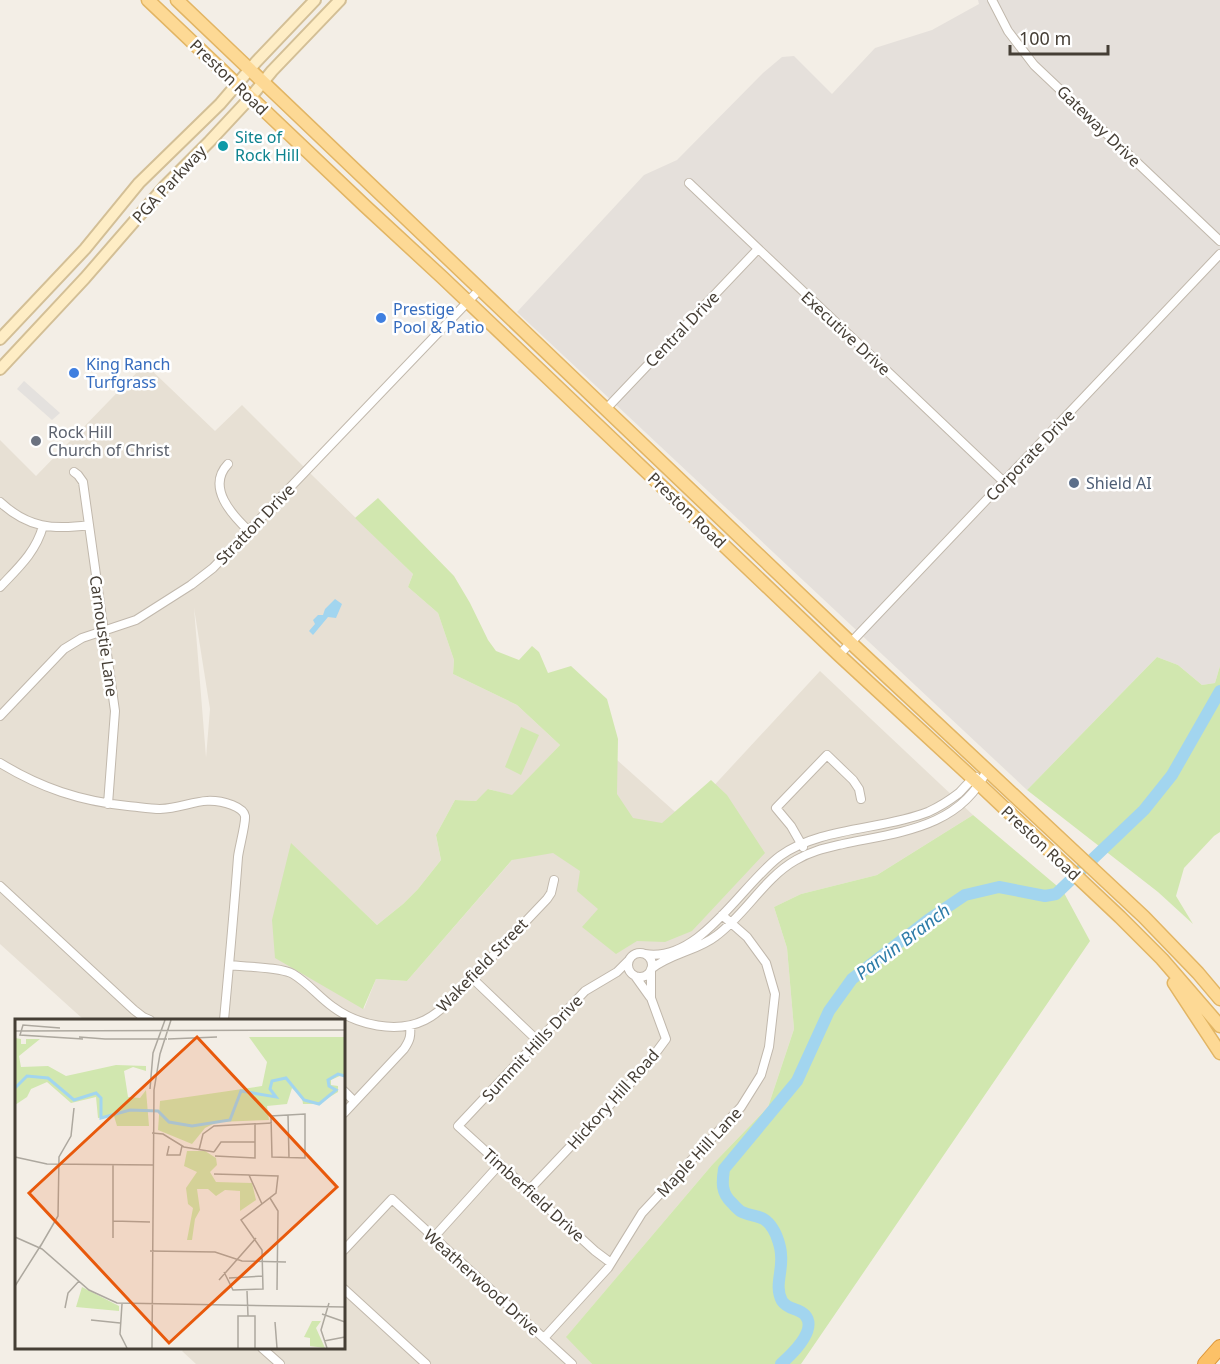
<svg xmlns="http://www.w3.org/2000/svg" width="1220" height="1364" font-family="'Noto Sans',sans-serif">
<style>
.residential{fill:#e7e0d4;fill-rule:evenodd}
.industrial{fill:#e5e0db}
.green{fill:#d1e7af}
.parking{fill:#e4e1de}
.water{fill:#a2d5ef}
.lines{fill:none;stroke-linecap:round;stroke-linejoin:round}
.river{stroke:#a2d5ef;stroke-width:12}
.street-casing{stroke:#c1b8ac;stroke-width:10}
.secondary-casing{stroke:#d3bf96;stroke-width:14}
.primary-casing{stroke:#e2b564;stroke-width:15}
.highway-casing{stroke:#dc9537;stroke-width:16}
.street{stroke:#fff;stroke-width:8}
.secondary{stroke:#feedc5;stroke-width:10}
.primary{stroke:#fdd995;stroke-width:12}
.highway{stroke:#fcc167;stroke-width:14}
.culture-dot{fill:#0f9aa8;stroke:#fff;stroke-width:2}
.shop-dot{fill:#3f7fe0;stroke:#fff;stroke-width:2}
.worship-dot{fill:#6b7280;stroke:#fff;stroke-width:2}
.service-dot{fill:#5c6f8a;stroke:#fff;stroke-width:2}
.labels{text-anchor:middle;stroke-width:5;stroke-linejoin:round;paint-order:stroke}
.street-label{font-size:16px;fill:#453e35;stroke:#fff}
.culture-label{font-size:16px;fill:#0d838f;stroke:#fff;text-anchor:start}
.shop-label{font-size:16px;fill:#366cbe;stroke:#fff;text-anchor:start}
.worship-label{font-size:16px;fill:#5b616d;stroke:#fff;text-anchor:start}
.service-label{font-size:16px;fill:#4e5e75;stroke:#fff;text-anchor:start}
.water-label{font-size:18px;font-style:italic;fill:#2e7ca8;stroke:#fff}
.inset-river{fill:none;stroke:#a2d5ef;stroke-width:3}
.inset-road{fill:none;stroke:#ada89f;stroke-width:1.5}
.view{fill:#e8590c;fill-opacity:0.15;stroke:#e8590c;stroke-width:3}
.inset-edge{fill:none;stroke:#453e35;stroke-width:3}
</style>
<rect width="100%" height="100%" fill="#f3eee6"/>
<path class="residential" d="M145 364 215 431 242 405 314 477 413 574 408 587 438 613 454 660 453 674 517 705 560 745 512 796 489 789 476 801 455 800 436 835 441 860 418 889 403 904 377 925 291 844 364 1009 376 979 407 981 607 751 683 819 820 671 973 815 877 875 801 894 774 907 787 948 794 1029 768 1107 712 1165 567 1336 592 1364H196L182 1351 185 1348H344V1020H84L0 944V440L36 476ZM194 608 210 709 206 758V757Z"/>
<path class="industrial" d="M978 0H1220V666L1215 683 1202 685 1178 665 1157 657 1027 790 517 312 644 175 677 160 763 73 782 57 794 56 832 94 875 48 932 30 979 4Z"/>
<path class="green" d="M378 498 454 576 470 603 488 640 496 651 519 660 532 646 539 652 548 673 571 666 607 699 618 739 617 794 633 818 662 823 711 780 727 795 765 853 692 931 665 942 637 941 616 954 582 927 598 909 577 891 580 871 553 853 512 860 407 981 376 979 363 1009 275 958 272 920 291 843 377 925 403 904 418 889 441 860 436 835 455 800 476 801 488 789 512 795 560 745 517 705 453 674 454 660 438 613 408 587 413 574 355 518Z
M1157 657 1178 665 1202 685 1215 683 1220 666V832L1214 836 1184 868 1176 896 1193 924 1158 892 1027 790Z
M521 727 539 735 521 775 505 767Z
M973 815 1063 891 1090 941 801 1364H592L566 1337 712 1165 768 1107 794 1029 787 948 774 907 801 894 877 875Z"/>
<path class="parking" d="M24 381 60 413 52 420 17 389Z"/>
<path class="water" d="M335 599 342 604 336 618 328 617 313 635 309 631 315 624 313 620 318 615H323L325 609Z"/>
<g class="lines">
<path class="river" d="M781 1364C791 1355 818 1330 805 1315 798 1308 788 1310 782 1301 774 1286 783 1271 781 1255 781 1248 777 1235 773 1229 764 1214 756 1218 742 1212 738 1210 735 1206 732 1203 721 1193 722 1182 724 1169L797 1081 829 1011 852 979 928 920 965 895 999 887 1045 896 1056 894 1144 810 1172 775 1220 691"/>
<g class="street-casing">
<path id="street" d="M992 0 1008 31 1034 65 1220 241
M689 183 1004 482
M606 409 758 249
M228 464C206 487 232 515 249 531
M74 472 78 475 83 482 115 711 108 804
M0 502C28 528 53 530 89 525
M0 587C18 568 36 552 43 526
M839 655 1220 254
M0 716 64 649 82 638 136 620 191 585 213 568 480 289
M0 763C41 788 80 801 128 806 139 807 150 809 160 809 188 808 202 794 232 805 237 807 244 810 245 816 246 823 239 848 238 857 234 911 229 966 224 1020
M803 847 791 826 776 808 827 755 853 780 859 789 861 799
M0 886 134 1010 143 1017 150 1020
M628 965a12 12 0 1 1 24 0a12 12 0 1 1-24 0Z
M645 954C700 963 741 885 780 856 820 827 883 830 928 812 939 807 950 800 959 793 965 787 969 781 976 777
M229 965C245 967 281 967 293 974 308 983 319 997 333 1007 357 1025 397 1034 425 1020 435 1015 443 1008 451 1000L547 899 551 893 554 880
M651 969C671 953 697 951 716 936 746 914 764 878 796 860 811 851 826 848 843 844 899 832 960 828 987 770
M635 976 650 997
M472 978 538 1041
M344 1091 354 1101
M344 1113 404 1049C410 1040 411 1036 410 1026
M529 1190 643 1070 666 1039 651 998V971
M434 1237 500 1164
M344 1250 392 1199 572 1364
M611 1263 595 1251 458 1126 585 991 617 972 628 961
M344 1289 426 1364
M544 1338 608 1268 642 1213 741 1107 761 1075 769 1047 775 994 766 963 747 937 722 915
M262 1348 280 1364"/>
</g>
<g class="secondary-casing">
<path id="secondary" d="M0 339 85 249 139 183 220 104 256 62 315 0
M0 369 85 278 164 187 209 142 250 98 272 71 340 0"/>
</g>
<g class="primary-casing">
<path id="primary" d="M148 0 365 206 443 278 839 655 980 785 1120 917 1162 959 1220 1026
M177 0 851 643 1144 917 1198 973 1220 999
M1174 983 1220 1053"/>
</g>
<g class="highway-casing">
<path id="highway" d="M1205 1364 1220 1347"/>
</g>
<use href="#street" class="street"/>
<use href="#secondary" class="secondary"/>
<use href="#primary" class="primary"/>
<use href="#highway" class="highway"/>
</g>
<circle class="culture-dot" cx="223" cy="146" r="6"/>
<g class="shop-dot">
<circle cx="381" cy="318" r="6"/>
<circle cx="74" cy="373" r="6"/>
</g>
<circle class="worship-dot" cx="36" cy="441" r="6"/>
<circle class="service-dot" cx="1074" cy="483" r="6"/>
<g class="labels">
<g class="street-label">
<text transform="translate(229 77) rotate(44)" y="6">Preston Road</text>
<text transform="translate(1099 126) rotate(44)" y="6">Gateway Drive</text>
<text transform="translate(169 184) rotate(-47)" y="6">PGA Parkway</text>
<text transform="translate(682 329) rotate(-46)" y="6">Central Drive</text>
<text transform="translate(846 333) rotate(43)" y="6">Executive Drive</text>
<text transform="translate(1030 455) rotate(-46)" y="6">Corporate Drive</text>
<text transform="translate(687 510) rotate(44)" y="6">Preston Road</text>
<text transform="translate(255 524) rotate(-46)" y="6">Stratton Drive</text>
<text transform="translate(104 636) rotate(82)" y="6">Carnoustie Lane</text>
<text transform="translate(1041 843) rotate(43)" y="6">Preston Road</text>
<text transform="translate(482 965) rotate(-46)" y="6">Wakefield Street</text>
<text transform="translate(532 1048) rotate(-47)" y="6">Summit Hills Drive</text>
<text transform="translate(613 1099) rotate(-48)" y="6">Hickory Hill Road</text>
<text transform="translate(699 1152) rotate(-47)" y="6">Maple Hill Lane</text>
<text transform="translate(534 1195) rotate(42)" y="6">Timberfield Drive</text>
<text transform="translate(482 1282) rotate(42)" y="6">Weatherwood Drive</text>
</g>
<g class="culture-label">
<text x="235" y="143">Site of<tspan x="235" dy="18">Rock Hill</tspan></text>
</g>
<g class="shop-label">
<text x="393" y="315">Prestige<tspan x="393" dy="18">Pool &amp; Patio</tspan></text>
<text x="86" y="370">King Ranch<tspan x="86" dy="18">Turfgrass</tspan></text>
</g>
<g class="worship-label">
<text x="48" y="438">Rock Hill<tspan x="48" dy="18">Church of Christ</tspan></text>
</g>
<g class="service-label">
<text x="1086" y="489">Shield AI</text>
</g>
<g class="water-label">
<text transform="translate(903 942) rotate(-37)" y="6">Parvin Branch</text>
</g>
</g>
<g transform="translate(15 1019)">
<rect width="330" height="330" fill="#f3eee6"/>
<path d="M234 18H330V59L327 56 316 61V66L323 67V73L303 85H288L287 78 277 69 272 85 252 87 254 101 202 103 190 109 177 125 143 111 145 82 247 67 252 43ZM0 19 6 20V25H11V20H25L4 37 6 48 33 47 51 57 101 46 131 47V52L118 48 109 52 113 78 125 79 131 71 134 107H102L99 97 83 99 81 78 56 84 32 63 16 70 12 78 0 86ZM172 132H190L201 139 202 146 195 153 201 163 237 164 241 181 225 192V172L210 171 201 177 193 170H182L185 191 180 200 177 221H172L178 189 173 185 171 169 182 153 169 147ZM67 268 104 287V292L61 288ZM297 302H306L301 309 310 329 295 327V319L289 318Z" fill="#d1e7af"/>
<path class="inset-river" d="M0 69 12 57 33 59 59 81 81 74 86 79V99L115 91 143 92 154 103 177 107 215 101 226 72 261 78 255 70 257 62 271 59 289 81 304 85 321 71 314 67 313 61 323 55 330 57"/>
<path class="inset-road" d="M45 9 8 6 5 16 68 20M0 12 330 11M64 18 90 20M88 20H152M153 20 202 18M135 70 138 34 150 1M290 95V139L257 138 256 97ZM273 96 274 139M137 114 148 115 169 128 199 133M154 127 152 136H165L167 127M184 131 188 115 199 107 257 104M199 133 206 123H240M200 137 240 139V104M0 138 32 145 139 146M199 155 234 156 247 185M255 179 263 192 262 271M98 202 135 203M0 218 27 230 74 271 102 284 330 288M98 219V145M25 228 43 197 44 138 56 117 59 89M135 232 200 233 227 242 271 243M209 253 218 271 248 270 247 231 226 201 261 174 263 157 234 156M214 259 248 257M204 261 241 219M0 267 26 226M232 272 233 297M107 285 105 315 112 329M50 289 53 274 64 262M307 295 330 303M76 301 105 304M260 303 262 329M309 322 330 318M137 329 139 71 145 35 156 1M223 329V297H240V329M312 329 306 311 314 284"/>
<path class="view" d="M182 18 322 168 154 324 14 174Z"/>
<rect width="330" height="330" class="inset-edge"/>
</g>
<path d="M1010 45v9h98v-9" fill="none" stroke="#453e35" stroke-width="3"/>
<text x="1019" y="45" font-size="18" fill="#453e35" stroke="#ffffff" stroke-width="4.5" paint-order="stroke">100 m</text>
</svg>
